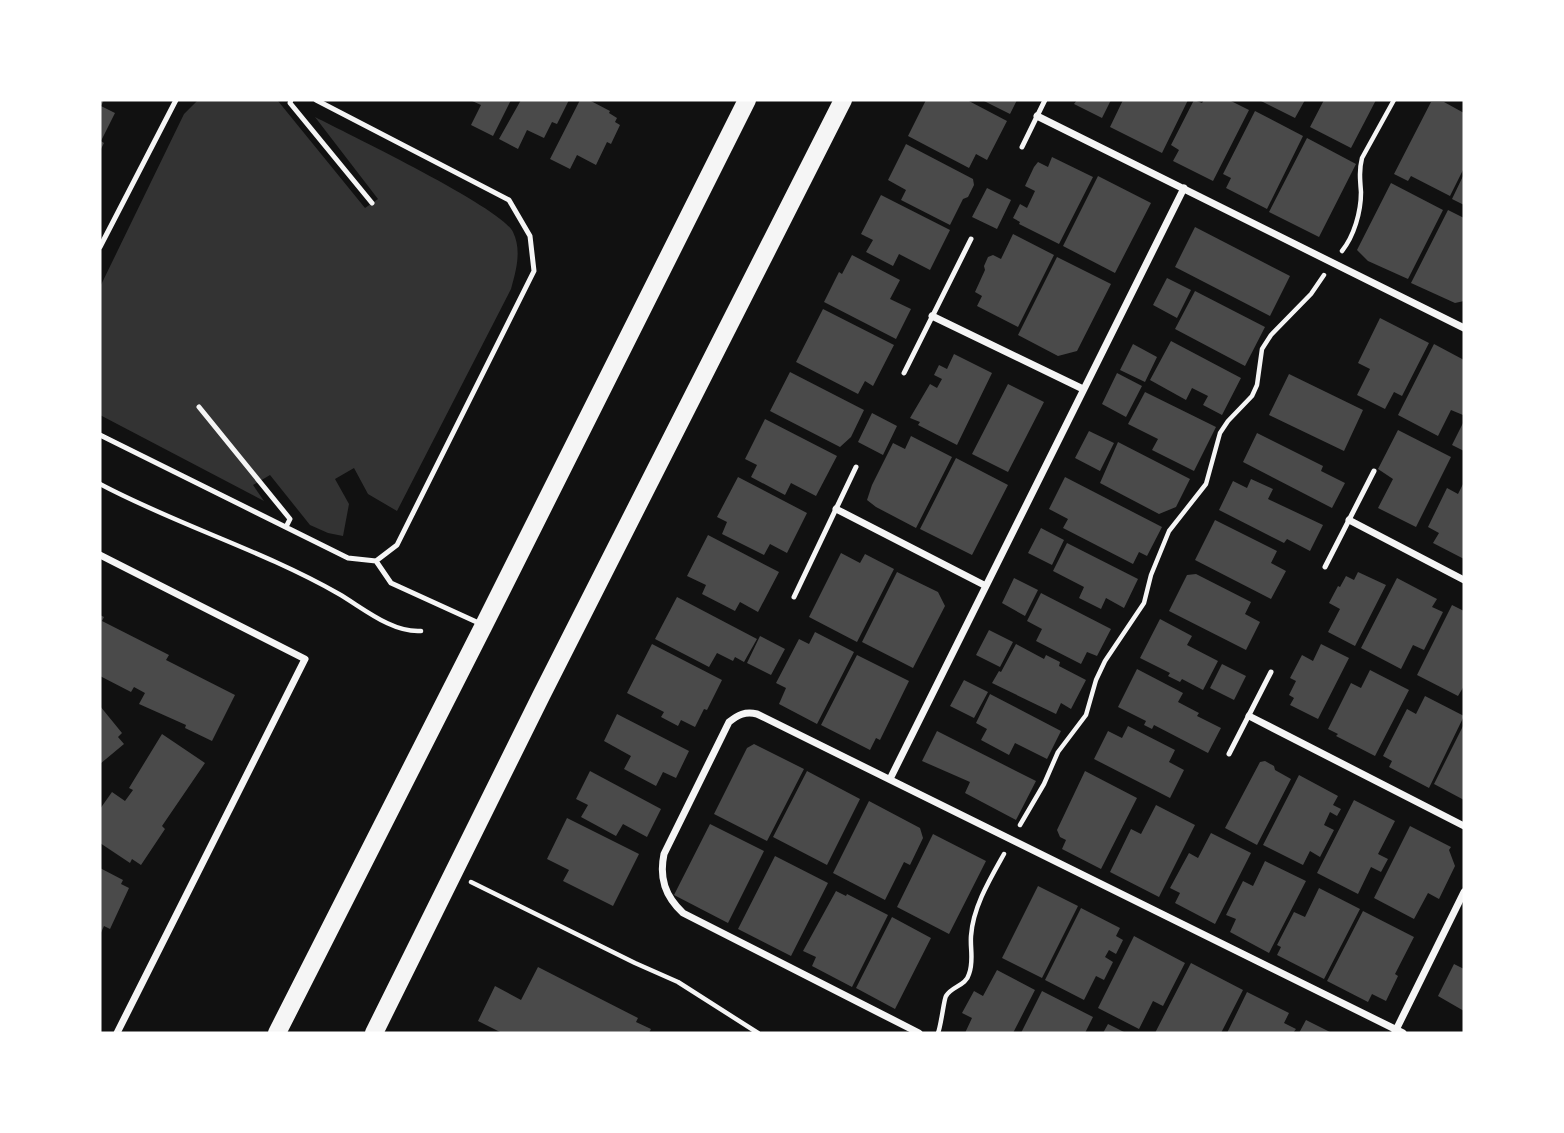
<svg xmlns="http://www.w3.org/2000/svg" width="1564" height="1133" font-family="'Public Sans',sans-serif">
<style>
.water{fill:#333}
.building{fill:#4a4a4a}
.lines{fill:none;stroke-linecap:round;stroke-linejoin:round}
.path{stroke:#f5f5f5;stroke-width:4.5}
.service{stroke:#f5f5f5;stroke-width:5}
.minor{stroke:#f5f5f5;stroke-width:7}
.primary{stroke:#f5f5f5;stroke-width:18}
</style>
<rect width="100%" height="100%" fill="#111"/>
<path class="water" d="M198 100 278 101 365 208 378 199 315 117C348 134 502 208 513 232 522 250 516 271 511 289L397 511 368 494 354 468 335 479 349 504 343 536 328 533 310 525 270 475 253 485 264 501 100 415V287L184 114Z"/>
<path class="building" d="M100 100H104L101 106 115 113 101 141 104 143 100 151Z
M470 100H511L493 136 471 125 481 105Z
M521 100H569L557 124 552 122 544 138 527 130 518 149 499 139Z
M580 100H589L610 111 609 113 617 118 615 122 620 125 611 144 607 142 596 165 577 155 570 169 550 159Z
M926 100H967L1007 121 987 160 976 154 969 168 908 136Z
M982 100H1017L1010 114Z
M1077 100H1111L1102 118 1074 104Z
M1123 100H1188L1162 153 1110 127Z
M1194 100 1202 103 1204 100H1229L1249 110 1213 181 1173 161 1179 150 1171 145Z
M1259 100H1305L1295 118Z
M1324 100H1376L1351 148 1310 127Z
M1431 102H1444L1464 113V168L1450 196 1411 176 1408 181 1394 174Z
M1255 111 1303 136 1267 209 1226 188 1231 178 1223 174Z
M1307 138 1356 164 1319 237 1269 212Z
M906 144 973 179 974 185 968 197 963 199 950 225 901 200 906 190 888 180Z
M1052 157 1093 177 1059 244 1019 224 1020 222 1013 218 1020 204 1027 208 1035 191 1025 186 1034 167 1038 162 1048 167Z
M1464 174V205L1452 199Z
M1098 176 1151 203 1115 273 1063 246Z
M1391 183 1443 210 1408 279 1368 261 1357 250Z
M987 188 1011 200 997 229 972 217Z
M881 195 950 230 930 270 899 254 893 266 866 252 873 240 861 234Z
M1448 210 1464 218V301L1455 303 1411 283Z
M1195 227 1290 276 1270 316 1175 267Z
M1013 234 1054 255 1018 327 977 306 982 296 975 292 985 270 984 266 988 257 993 255 1001 259Z
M852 255 900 280 890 299 911 309 896 339 824 302 839 272 842 274Z
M1057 257 1111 284 1077 351 1058 356 1018 335Z
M1167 278 1191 290 1177 318 1153 305Z
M1195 291 1265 327 1245 366 1175 329Z
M823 309 894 345 873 386 865 381 858 394 796 362Z
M1380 318 1429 343 1402 396 1394 392 1385 409 1357 395 1370 369 1358 363Z
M1171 341 1241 378 1222 415 1203 405 1208 396 1192 388 1186 400 1150 380Z
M1133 344 1157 357 1145 382 1120 370Z
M1434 344 1464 360V412L1463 415 1451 410 1438 436 1398 415Z
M954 354 992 373 957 445 918 425 920 422 910 418 930 384 937 388 942 379 934 375 939 365 947 369Z
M790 372 864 410 851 437 840 447 770 411Z
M1117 373 1142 386 1126 417 1102 404Z
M1289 374 1363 410 1344 451 1269 415Z
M1008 384 1044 402 1008 472 972 454Z
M1145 392 1216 427 1194 471 1152 450 1158 439 1128 424Z
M872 413 897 426 883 455 858 442Z
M765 419 837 456 816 496 791 483 785 495 751 477 757 465 745 459Z
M1464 421V451L1452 445Z
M1398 430 1451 457 1416 527 1378 508 1393 479 1378 469Z
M1089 431 1114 443 1100 471 1075 458Z
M1257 433 1323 466 1321 471 1345 483 1332 508 1243 462Z
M911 436 952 457 916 528 876 507 867 500 872 485 893 443 905 449Z
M1118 442 1190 479 1176 507 1159 514 1100 483Z
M956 458 1008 485 972 555 920 529Z
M738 477 807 513 787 553 770 544 764 555 722 534 727 522 717 517Z
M1065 477 1162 527 1147 556 1139 552 1133 564 1063 528 1068 519 1049 509Z
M1251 479 1273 489 1268 499 1323 525 1310 551 1287 539 1284 543 1219 510 1233 481 1247 488Z
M1464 482V559L1433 543 1439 533 1428 527 1447 488 1458 494Z
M1215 520 1277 551 1271 563 1286 571 1271 599 1195 560Z
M1041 528 1064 540 1052 565 1028 553Z
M708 535 779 572 758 612 740 602 735 611 702 594 706 585 687 576Z
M1067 543 1138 579 1124 608 1106 598 1101 609 1079 598 1084 587 1053 571Z
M841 553 860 563 865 554 894 569 857 642 809 617Z
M897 572 938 592 945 606 913 668 862 642Z
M1358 572 1386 585 1355 646 1328 632 1340 609 1329 603 1338 586 1340 587 1346 576 1354 580Z
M1196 574 1251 602 1245 614 1260 622 1246 650 1169 611 1187 575Z
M1014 578 1038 590 1025 616 1002 603Z
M1397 578 1437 599 1432 607 1443 612 1424 650 1413 645 1401 669 1361 648Z
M1041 593 1111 629 1097 656 1087 652 1081 664 1036 641 1042 629 1027 621Z
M677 597 757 639 744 662 735 657 733 661 717 653 709 667 655 639Z
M1452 605 1464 611V686L1458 696 1417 675Z
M100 615 104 617 102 621 169 655 166 660 235 695 212 741 185 728 186 725 139 704 145 693 134 687 131 692 100 676Z
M1160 619 1192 636 1187 645 1218 661 1203 690 1182 679 1180 682 1168 676 1170 673 1140 658Z
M989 630 1013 642 1000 667 976 655Z
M815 632 854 652 817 724 779 704 786 688 776 683 799 639 809 644Z
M760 636 785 649 771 675 747 663Z
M652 644 722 680 707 710 704 709 695 727 681 720 678 726 661 717 664 712 627 693Z
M1016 644 1044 659 1046 655 1060 662 1059 666 1086 680 1071 709 1061 703 1056 714 992 683 999 671 1001 672Z
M1321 644 1349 658 1318 719 1290 705 1294 698 1289 695 1296 681 1290 678 1302 655 1313 661Z
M857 655 909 681 880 740 876 738 870 750 821 725Z
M1222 664 1246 676 1234 700 1210 688Z
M1137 669 1183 693 1178 702 1199 713 1197 716 1221 728 1208 753 1154 725 1152 729 1144 725 1146 721 1118 707Z
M1370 670 1409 690 1375 756 1336 736 1338 734 1328 729 1351 683 1361 688Z
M964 680 988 692 974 718 950 706Z
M990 694 1061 731 1047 759 1015 743 1009 755 981 740 987 729 976 723Z
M1425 696 1464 716 1429 788 1389 767 1392 761 1383 756 1407 709 1416 714Z
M100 706 122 733 118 737 124 744 100 764Z
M617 714 689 751 676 778 663 772 656 786 624 769 631 756 604 741Z
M1464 724V800L1434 784Z
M1128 726 1175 750 1169 762 1184 770 1170 798 1094 759 1108 731 1122 738Z
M937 731 1036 781 1016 820 965 793 970 782 922 761Z
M162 734 205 763 162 826 165 829 141 865 132 859 130 863 100 843V809L112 792 125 801 133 790 129 788Z
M754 744 804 769 767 841 714 814 747 748Z
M1265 761 1274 766 1275 770 1291 779 1257 845 1225 828 1260 762Z
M590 771 661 809 647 837 623 824 616 836 581 817 588 805 576 799Z
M807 771 860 799 827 865 773 837Z
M1085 771 1137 798 1101 869 1062 849 1066 840 1060 837 1057 830Z
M1299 775 1338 796 1333 805 1341 809 1337 816 1330 812 1324 825 1334 830 1320 857 1310 851 1303 865 1263 845Z
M1354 800 1395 821 1378 854 1388 859 1381 872 1371 867 1358 894 1317 873Z
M869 801 920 828 923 838 910 865 904 862 885 900 833 873Z
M1156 805 1195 825 1159 897 1110 872 1131 829 1141 834Z
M567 818 639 854 613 906 563 881 569 870 547 859Z
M710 824 764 851 728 923 674 895Z
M1410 826 1451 847 1449 850 1455 866 1439 899 1428 893 1414 919 1374 898Z
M1211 833 1251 853 1215 924 1175 903 1180 893 1170 888 1189 853 1198 858Z
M933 834 986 861 949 934 897 907Z
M775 856 828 883 791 956 738 929Z
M1265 861 1306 881 1269 953 1230 932 1236 919 1226 915 1243 881 1253 886Z
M100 868 123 880 121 884 129 888 110 929 104 926 100 935Z
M1038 886 1078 906 1042 978 1002 958Z
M1319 888 1360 909 1324 979 1277 955 1281 947 1277 945 1294 912 1305 917Z
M836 891 846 896 847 894 888 915 852 987 812 966 816 957 803 951Z
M1081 908 1120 928 1116 936 1123 940 1116 954 1109 950 1105 957 1113 962 1104 980 1096 976 1084 1000 1045 980Z
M1363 911 1414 937 1395 974 1398 976 1386 1001 1372 994 1368 1002 1327 981Z
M892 917 931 938 895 1009 856 988Z
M1134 936 1185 963 1163 1006 1153 1001 1139 1029 1098 1008Z
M1191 963 1243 990 1221 1033H1155Z
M1454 964 1464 969V1011L1438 996Z
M538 967 638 1018 636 1022 651 1029 649 1033H502L478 1021 495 986 521 1000Z
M997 970 1035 990 1013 1033H965L972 1018 962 1013 974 991 983 996Z
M1042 991 1093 1017 1085 1033H1021Z
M1247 992 1289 1013 1284 1023 1296 1029 1293 1033H1227Z
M1306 1020 1332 1033H1299Z
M1108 1024 1126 1033H1103Z"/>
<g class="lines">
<path class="path" d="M1342 251C1354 236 1361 212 1361 192 1360 180 1359 170 1362 158L1394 100
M100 484C177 525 262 550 339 594 363 608 392 633 421 631
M1020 825 1044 784 1058 752 1086 715 1096 680 1105 661 1144 603 1151 575 1169 531 1206 484 1220 433 1228 421 1252 396 1257 385 1262 349 1271 335 1311 294 1324 275
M471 882 635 963 678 982 758 1033
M938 1033C941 1026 944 999 946 996 952 986 966 986 969 974 974 961 970 949 971 936 973 907 990 879 1004 854"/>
<path class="service" d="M291 100 290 103 372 203
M1022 147 1045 100
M100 247 176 100
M904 373 971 239
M199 407 290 519 286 527
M100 435 348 558 376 561 397 545 534 271 530 236 509 200 316 100
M376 561 391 583 481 624
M1325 567 1374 471
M794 597 856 467
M1229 754 1271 672"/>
<path class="minor" d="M1037 116 1464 328
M932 316 1083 389
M836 509 986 586
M1349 520 1464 580
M100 555 305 659 117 1033
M1249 716 1464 826
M890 779 1184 188
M1395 1032 1464 892
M919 1033 683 913C665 896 659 878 664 854L729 722C738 715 745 711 757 714L1403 1033"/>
<path class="primary" d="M277 1033 484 625 747 100
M374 1033 541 696 843 100"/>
</g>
<rect width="1564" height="1133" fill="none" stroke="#ffffff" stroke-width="203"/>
</svg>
